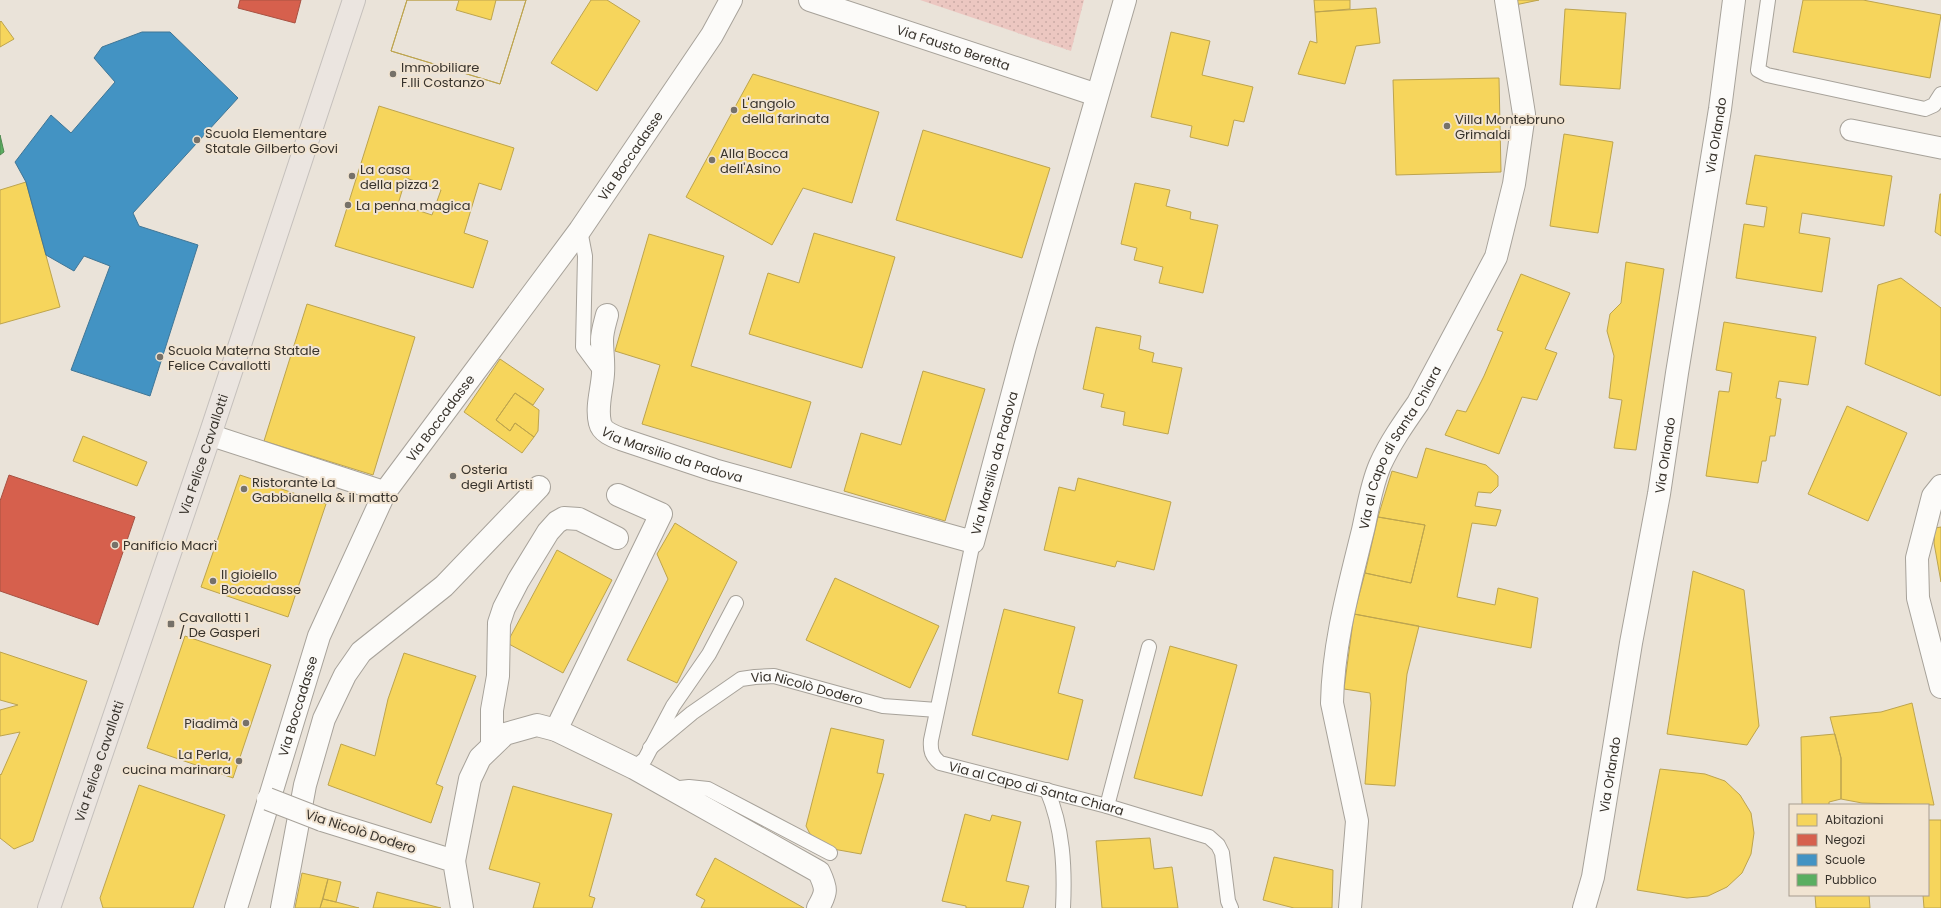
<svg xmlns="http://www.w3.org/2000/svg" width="1941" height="908" font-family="Poppins,sans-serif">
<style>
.green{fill:url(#green-dots)}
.homes{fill:#f6d55c;stroke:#bda44e;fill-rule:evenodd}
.shops{fill:#d6604d;stroke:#a75243}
.schools{fill:#4393c3;stroke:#407696}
.public{fill:#5aae61;stroke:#508951}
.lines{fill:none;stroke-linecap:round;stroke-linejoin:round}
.service-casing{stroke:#a7a29a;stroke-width:16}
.pedestrian-casing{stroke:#a7a29a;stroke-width:23}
.minor-casing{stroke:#a7a29a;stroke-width:24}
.primary-casing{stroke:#c5c0bc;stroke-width:24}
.service{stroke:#fcfbf9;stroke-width:14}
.pedestrian{stroke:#fcfbf9;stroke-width:21}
.minor{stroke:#fcfbf9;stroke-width:22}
.primary{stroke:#ebe5e0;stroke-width:22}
.minor-bridge-casing{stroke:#a7a29a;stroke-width:24;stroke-linecap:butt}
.minor-bridge{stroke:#fcfbf9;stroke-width:22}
.poi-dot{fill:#767169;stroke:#f1e4d2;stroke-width:1.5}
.labels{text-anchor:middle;stroke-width:4;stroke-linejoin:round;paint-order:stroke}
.street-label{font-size:13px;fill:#38332c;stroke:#f1e4d2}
.poi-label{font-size:13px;fill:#38332c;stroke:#f1e4d2;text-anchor:start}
</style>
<defs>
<pattern id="green-dots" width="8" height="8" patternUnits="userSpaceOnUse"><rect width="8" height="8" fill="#ecc7c1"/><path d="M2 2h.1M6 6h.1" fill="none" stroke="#cbaba6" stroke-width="1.8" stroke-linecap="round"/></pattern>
</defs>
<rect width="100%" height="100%" fill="#eae3d9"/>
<path class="green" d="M920 0H1084L1071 51Z"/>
<path class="homes" d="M407 0H459L456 10 491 20 496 0H526L500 84 391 51Z
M407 0H526L500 84 391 51Z
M591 0H607L640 21 597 91 551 63Z
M1314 0H1350V9L1315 12Z
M1515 0H1539L1515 5Z
M1803 0H1863L1941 15 1930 78 1793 52Z
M1376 8 1380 43 1356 46 1345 84 1298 74 1310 41 1317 43 1315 12Z
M1565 9 1626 13 1620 89 1560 85Z
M1 21 14 39 0 47V22Z
M1171 32 1210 41 1202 75 1253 87 1244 122 1234 120 1228 146 1190 137 1192 126 1151 117Z
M753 74 879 112 852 203 803 188 772 245 686 197Z
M1499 78 1501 172 1396 175 1393 80Z
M379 106 514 148 501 190 479 183 464 233 488 241 473 288 335 246ZM406 178 441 190 432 215 398 204Z
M923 130 1050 168 1022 258 896 220Z
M1564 134 1613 142 1598 233 1550 226Z
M1755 155 1892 176 1884 226 1802 213 1799 233 1830 238 1822 292 1736 278 1744 224 1764 227 1767 207 1746 204Z
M26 182 60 307 0 324V190Z
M1135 183 1170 190 1166 206 1191 212 1190 219 1218 225 1203 293 1159 283 1163 267 1134 260 1137 248 1121 244Z
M1940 194H1941V236L1935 232Z
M814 233 895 257 862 368 749 334 768 273 799 283Z
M649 234 724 256 691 366 811 402 791 468 642 424 660 365 615 351Z
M1626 262 1664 269 1636 450 1614 448 1622 400 1609 398 1614 356 1607 331 1610 314 1621 303Z
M1521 274 1570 293 1545 349 1557 353 1537 400 1522 397 1499 454 1445 435 1457 410 1466 412 1484 376 1503 332 1497 330Z
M1901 278 1941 308V394L1940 396 1865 364 1878 285Z
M307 304 415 337 373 475 264 441Z
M1724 322 1816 337 1808 385 1779 381 1776 398 1781 399 1775 436H1770L1766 461H1762L1758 483 1706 476 1719 391 1729 392 1732 373 1716 370Z
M1096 327 1141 336 1139 349 1154 353 1152 362 1182 368 1168 434 1123 425 1125 412 1101 407 1104 394 1083 389Z
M500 359 544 389 533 405 515 393 496 420 510 431 515 423 534 437 522 453 464 412Z
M923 371 985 389 945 521 844 491 861 433 901 445Z
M515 393 539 410 538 431 534 437 515 423 510 431 496 420Z
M1847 406 1907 433 1868 521 1808 494Z
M83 436 147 462 137 486 73 461Z
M1426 448 1486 465 1498 476V486L1491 493 1478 492 1475 506 1501 510 1496 526 1472 523 1457 597 1495 605 1498 588 1538 598 1531 648 1354 614 1365 573 1411 583 1425 525 1378 517 1392 471 1417 478Z
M240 475 326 504 288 617 201 587Z
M1078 478 1171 502 1154 570 1117 561 1115 567 1044 550 1059 487 1075 491Z
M1378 517 1425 525 1411 583 1365 573Z
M675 523 737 562 677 683 627 660 668 579 657 554Z
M1941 527V582L1934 543 1935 528Z
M557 550 612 580 563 673 507 643Z
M1693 571 1744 590 1759 726 1747 745 1667 734Z
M835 578 939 626 910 688 806 640Z
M1004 609 1075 627 1058 693 1083 700 1068 760 972 735Z
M1354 614 1419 626 1407 674 1395 786 1365 784 1371 703 1370 693 1344 689Z
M185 636 271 665 233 778 147 748Z
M1170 646 1237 665 1202 796 1134 778Z
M0 652 87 681 33 841 14 849 0 838V774L1 775 20 732 0 736V710L18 705 0 700Z
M404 653 476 676 436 784 443 787 431 823 328 785 341 744 375 756 388 699Z
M1912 703 1934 805 1862 803 1841 799V758L1830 717 1881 712Z
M831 728 884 740 877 773 884 774 861 854 833 849 810 834 806 826Z
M1835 734 1841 758V799L1829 802V805H1802L1801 737Z
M1660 769 1705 774 1725 781 1740 795 1751 813 1754 833 1751 854 1742 873 1727 887 1708 896 1687 898 1637 890Z
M139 785 225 815 193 908H103L100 898Z
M513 786 612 814 589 896 595 898 592 908H533L540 883 489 869Z
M965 814 990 821 992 815 1021 822 1006 881 1029 886 1023 908H966V906L942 901Z
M1928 820H1941V908H1924L1923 895H1928Z
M1150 838 1154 869 1172 867 1178 908H1102L1096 841Z
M1274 857 1333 870 1332 908H1294L1263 900Z
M715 858 804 908H701L705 900 696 895Z
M302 873 328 879 320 908H295Z
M328 879 341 882 336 902 323 899Z
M377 892 441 908H373Z
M1815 895H1869L1870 908H1816Z
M323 899 336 902 359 908H320Z"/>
<path class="shops" d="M240 0H301L295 23 238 8Z
M9 475 135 517 98 625 0 591V501Z"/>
<path class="schools" d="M142 32H170L238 98 133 213 139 226 198 245 150 396 71 370 110 266 84 256 74 271 46 255 26 182 15 162 51 115 71 133 115 82 94 58 102 47Z"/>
<path class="public" d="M0 135 4 152 0 155Z"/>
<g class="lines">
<g class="service-casing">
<g id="service">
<path d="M1768 0 1758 70 1767 75 1925 109 1934 105 1941 94"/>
<path d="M580 230 585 256 583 347 603 374"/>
<path id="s1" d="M973 542 931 740C930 751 932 756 940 763L1107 806 1209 837 1218 845 1222 853 1228 901 1231 908"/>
<path id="s2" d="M650 748 692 713 741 679 755 677 774 676 883 706 937 710"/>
<path d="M634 768 645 759 673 706 709 654 736 603"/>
<path d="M671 789 689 787 708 789 830 853"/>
<path d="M1047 790C1063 828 1065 868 1063 908"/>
<path d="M1107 806 1149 647"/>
</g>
</g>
<g class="pedestrian-casing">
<path id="pedestrian" d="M1851 130 1941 148
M210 435 385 492"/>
</g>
<g class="minor-casing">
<g id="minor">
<path id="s3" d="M810 0 1097 95"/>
<path id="s4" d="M607 315C605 323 602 332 602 340 602 351 604 362 603 374 602 390 596 407 600 423 602 432 613 436 621 439L714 470 973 542 1025 347 1125 0"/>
<path d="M1941 486 1933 496 1917 558 1918 598 1941 687"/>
<path d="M556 730 661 514 618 495"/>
<path d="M492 746V710L498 676 499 623 504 608 518 581 548 532 557 522 564 518 579 519 617 538"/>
<path d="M322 820 454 861 462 908"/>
<path d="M454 861 470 779 480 758 505 734 537 725 556 730 634 768 819 872C827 889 827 892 818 908"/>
<path id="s5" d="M236 908 319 636 385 492 580 230 712 35 731 0"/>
<path d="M282 908 305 785 324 719 345 675 361 652 444 586 539 487"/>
<path id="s6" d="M1350 908 1357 821 1332 703C1333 644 1349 587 1363 530 1368 508 1371 486 1380 465 1390 443 1404 423 1418 403L1496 257 1514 184 1524 114 1506 0"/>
<path id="s7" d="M1584 908 1593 877 1631 643 1659 494 1677 373 1720 109 1734 0"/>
</g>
</g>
<g class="primary-casing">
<g id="primary">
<path id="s8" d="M49 908 210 435 354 0"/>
</g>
</g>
<use href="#service" class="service"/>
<use href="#pedestrian" class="pedestrian"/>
<use href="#minor" class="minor"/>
<use href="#primary" class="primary"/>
<g class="minor-bridge-casing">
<path id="minor-bridge" d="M268 799 322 820"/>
</g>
<use href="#minor-bridge" class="minor-bridge"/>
</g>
<g class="poi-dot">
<circle cx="393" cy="74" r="4"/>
<circle cx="734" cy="110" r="4"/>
<circle cx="1447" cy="126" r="4"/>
<circle cx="197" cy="140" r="4"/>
<circle cx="712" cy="160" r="4"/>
<circle cx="352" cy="176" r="4"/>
<circle cx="348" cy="205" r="4"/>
<circle cx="160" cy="357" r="4"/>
<circle cx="453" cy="476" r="4"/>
<circle cx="244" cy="489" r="4"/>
<circle cx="115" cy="545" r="4"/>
<circle cx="213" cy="581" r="4"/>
<rect x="167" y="620" width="8" height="8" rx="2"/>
<circle cx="246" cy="723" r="4"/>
<circle cx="239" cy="761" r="4"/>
</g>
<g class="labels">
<g class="street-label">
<text dy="5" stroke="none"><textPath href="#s3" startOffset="151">Via Fausto Beretta</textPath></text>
<text dy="5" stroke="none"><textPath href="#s7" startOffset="784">Via Orlando</textPath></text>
<text dy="5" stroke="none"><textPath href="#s5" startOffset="859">Via Boccadasse</textPath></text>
<text dy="5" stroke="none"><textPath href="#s5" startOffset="535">Via Boccadasse</textPath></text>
<text dy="5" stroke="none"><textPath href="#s6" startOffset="475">Via al Capo di Santa Chiara</textPath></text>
<text dy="5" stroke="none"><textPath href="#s4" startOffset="190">Via Marsilio da Padova</textPath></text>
<text dy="5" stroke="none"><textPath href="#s8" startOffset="479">Via Felice Cavallotti</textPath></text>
<text dy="5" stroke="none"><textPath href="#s7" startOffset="460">Via Orlando</textPath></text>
<text dy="5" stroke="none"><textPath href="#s4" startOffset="585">Via Marsilio da Padova</textPath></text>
<text dy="5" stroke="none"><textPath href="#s2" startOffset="182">Via Nicolò Dodero</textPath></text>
<text dy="5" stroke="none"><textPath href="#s5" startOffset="211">Via Boccadasse</textPath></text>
<text dy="5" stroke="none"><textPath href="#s8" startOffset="155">Via Felice Cavallotti</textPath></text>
<text dy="5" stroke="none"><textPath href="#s7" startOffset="136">Via Orlando</textPath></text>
<text dy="5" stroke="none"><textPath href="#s1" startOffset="328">Via al Capo di Santa Chiara</textPath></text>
<text transform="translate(361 831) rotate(18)" y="5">Via Nicolò Dodero</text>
</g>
<g class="poi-label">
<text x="401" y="72">Immobiliare<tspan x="401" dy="15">F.lli Costanzo</tspan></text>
<text x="742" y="108">L'angolo<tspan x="742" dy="15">della farinata</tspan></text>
<text x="1455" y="124">Villa Montebruno<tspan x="1455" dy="15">Grimaldi</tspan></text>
<text x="205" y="138">Scuola Elementare<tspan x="205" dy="15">Statale Gilberto Govi</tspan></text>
<text x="720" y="158">Alla Bocca<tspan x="720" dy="15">dell'Asino</tspan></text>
<text x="360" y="174">La casa<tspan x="360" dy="15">della pizza 2</tspan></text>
<text x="356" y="210">La penna magica</text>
<text x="168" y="355">Scuola Materna Statale<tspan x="168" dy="15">Felice Cavallotti</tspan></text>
<text x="461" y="474">Osteria<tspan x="461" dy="15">degli Artisti</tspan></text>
<text x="252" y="487">Ristorante La<tspan x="252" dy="15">Gabbianella &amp; il matto</tspan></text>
<text x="123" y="550">Panificio Macrì</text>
<text x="221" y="579">Il gioiello<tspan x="221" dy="15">Boccadasse</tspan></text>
<text x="179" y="622">Cavallotti 1<tspan x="179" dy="15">/ De Gasperi</tspan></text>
<text x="238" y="728" text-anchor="end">Piadimà</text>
<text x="231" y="759" text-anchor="end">La Perla,<tspan x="231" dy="15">cucina marinara</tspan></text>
</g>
</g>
<rect x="1789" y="804" width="140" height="92" fill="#f1e4d2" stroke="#a79d90"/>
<rect x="1797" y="814" width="20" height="12" fill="#f6d55c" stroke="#a79d90"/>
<text x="1825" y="824" font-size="12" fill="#38332c">Abitazioni</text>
<rect x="1797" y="834" width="20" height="12" fill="#d6604d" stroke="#a79d90"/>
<text x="1825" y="844" font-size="12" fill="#38332c">Negozi</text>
<rect x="1797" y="854" width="20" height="12" fill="#4393c3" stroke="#a79d90"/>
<text x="1825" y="864" font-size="12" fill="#38332c">Scuole</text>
<rect x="1797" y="874" width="20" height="12" fill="#5aae61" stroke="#a79d90"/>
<text x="1825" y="884" font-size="12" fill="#38332c">Pubblico</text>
</svg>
